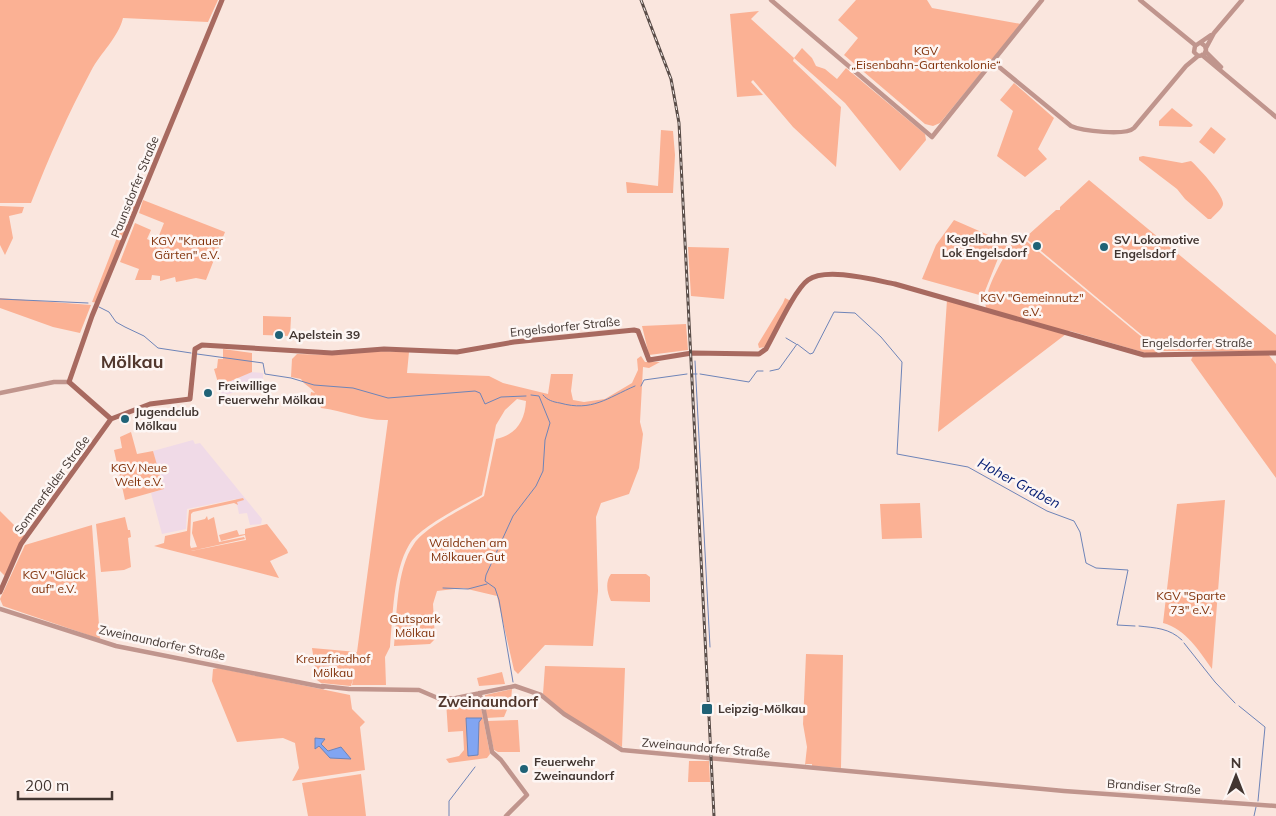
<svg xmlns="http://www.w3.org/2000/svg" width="1276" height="816" font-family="Mulish,sans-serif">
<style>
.education{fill:#f0dae7}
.green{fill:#fbb194}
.water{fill:#81a5f2;stroke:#6e84b8}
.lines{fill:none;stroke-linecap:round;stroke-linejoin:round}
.stream{stroke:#6e84b8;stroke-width:1}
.tertiary{stroke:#c0958d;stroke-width:4.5}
.secondary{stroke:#a86a60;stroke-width:5}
.rail-casing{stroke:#5a4d48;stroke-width:3}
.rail{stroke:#fdf6f4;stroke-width:1;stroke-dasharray:4;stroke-linecap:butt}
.poi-dot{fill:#206276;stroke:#fdf6f4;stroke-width:2}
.labels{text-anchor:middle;stroke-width:5;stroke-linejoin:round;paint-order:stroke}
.park-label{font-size:12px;fill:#803109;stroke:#fdf6f4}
.street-label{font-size:12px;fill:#423631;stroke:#fdf6f4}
.poi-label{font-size:12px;font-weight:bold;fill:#423631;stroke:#fdf6f4;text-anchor:start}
.water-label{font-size:14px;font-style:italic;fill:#041d74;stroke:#fdf6f4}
.quarter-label{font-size:15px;font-weight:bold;fill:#51372d;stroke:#fdf6f4}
.district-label{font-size:18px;font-weight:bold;fill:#51372d;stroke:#fdf6f4}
</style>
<rect width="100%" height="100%" fill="#fae6de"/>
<path class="education" d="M251 372 263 373V384L222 396 219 386Z
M193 440 195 444 200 443 262 519 261 524 250 525 247 513 239 514 236 499 187 509 186 529 162 534 151 493 163 489 153 451Z"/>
<path class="green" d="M0 0H218L208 22 123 18C118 38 101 52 91 71 68 114 49 157 31 203H0Z
M856 0H927L932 8 1021 24 940 123 933 126 925 124 844 55 858 38 838 20Z
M759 11 751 19 794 58 802 48 812 58 816 66 825 69 837 79 846 68 925 134 926 140 900 171 845 103 794 58 793 61 841 107 836 167 793 127 753 80 751 82 763 95 737 97 730 14Z
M1014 83 1054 118 1038 149 1047 159 1025 177 997 156 1013 111 1000 100Z
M1172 108 1193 125 1191 127 1159 126V121Z
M1211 127 1226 139 1214 154 1199 142Z
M661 130 673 131 675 155 673 193H627L626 182 658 186Z
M1143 156 1182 163 1191 161C1198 167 1222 193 1223 203 1224 208 1214 215 1211 219H1208L1185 199 1177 189 1139 160V157Z
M1089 180 1276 335V351H1161L1029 241 1026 238 1027 236 1056 210H1060V207Z
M143 200 225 232 206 280 196 278 176 282 175 277 160 281V276L152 275 151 280H135L139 269 120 262 135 223 151 230 147 239 156 243 164 223 139 213Z
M130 204 138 206 98 303 92 302Z
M0 206 24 207 22 213 9 216 13 238 5 255 0 245Z
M954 220 1009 244 999 256 983 296 922 279 936 245Z
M1019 235 1161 353H1146L1070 331 938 432 947 300 986 308C982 293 1008 247 1019 235Z
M688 247 729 248 724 299 691 296Z
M0 298 91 305 80 333 53 327 0 308Z
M785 298 791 301 765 347 759 348 758 344 783 303Z
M263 316 291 317 290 336 263 335Z
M686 324 688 350 649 355 642 326Z
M223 349 252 353V372L219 386 214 369 217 368 218 359H223Z
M371 351 409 352 407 373 489 376 503 383 548 394 551 374H573L571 391 573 400 584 402 605 399 632 383 638 370 637 359 641 356 645 362H660L649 368 643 367 640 422 643 434 639 468 629 494 601 503 596 517 598 591 593 646 545 645 518 674 514 670 497 596 463 588 437 591 433 604 435 639 430 644 394 646C397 616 396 569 414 544 426 526 465 508 484 496L496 439C516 435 525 421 526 401L517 399 505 410 496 425 482 495C464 505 419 527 409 545 393 572 393 616 390 647L385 657 386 685H352L353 679 351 686 321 683 317 680 312 648 357 652 388 420C365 421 344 411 321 408L316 394 314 399 310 398 311 392 315 393C311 387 304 385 301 379L291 377 292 359 297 354 336 355Z
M1268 354 1276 364V478L1191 360 1193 356Z
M131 432 137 454 153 451 164 489 125 500 114 450 122 448 120 437Z
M243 498 244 500 237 502 238 505 234 503 193 512 191 514 190 545 191 548 197 547 192 533 193 522 205 519 207 516 208 520 214 517 219 542 244 537 245 539 191 551 246 540 245 535 221 541 219 535 237 530 239 535 245 534V529L267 524 287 550 288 553 270 561 279 578 154 546 164 543 165 536 187 531 189 510Z
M1225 500 1212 669C1199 651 1186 629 1163 623L1177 504Z
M920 503 922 538 882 539 880 504Z
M0 511 25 536 6 577 0 571Z
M125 517 128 530H130L131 537 128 538 131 567 124 570 101 572 96 524Z
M92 525 100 639 3 606 0 599 25 545Z
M611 574H646L650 577V602L611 601C607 593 605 582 611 574Z
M806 654 843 655 841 768 812 766V764H806L805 765 807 747 803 724Z
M545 666 625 668 622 747 564 713 543 694Z
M218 668 350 695 352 709 365 722 360 727 365 770 292 781 299 768 295 743 283 738 237 742 212 681 213 669Z
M502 672 505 684 479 686 477 678Z
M512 689 511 700 504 717 486 718 485 695Z
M475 697 480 702 490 754 487 758 449 763 446 759 459 756 464 750 463 731 448 732 446 701Z
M518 720 520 752H498L494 750 487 721Z
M689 761H709L710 782H688Z
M361 774 366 816H308L302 783Z"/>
<path class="water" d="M466 718H482L479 722 478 755 468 756Z
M315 738 325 739 321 744 328 751 341 747 351 759 330 758 319 746 315 749Z"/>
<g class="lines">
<path class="stream" d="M0 299 88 303
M99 307 109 312 116 322 125 327 144 336 158 348 191 353
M786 338 796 344
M197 354 263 363 265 374 291 378 314 385 353 388 388 398 475 391 480 393 485 404 501 397 526 396
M695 361 710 647
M770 371 779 369 797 344 810 354 813 353 834 312 855 313 881 337 902 362 897 454 968 467 1047 511 1074 521 1080 532 1086 563 1096 568 1128 570 1117 625 1135 626
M693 374H697
M700 374 749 382 757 371H763
M641 386 644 380 687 374
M543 395C547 400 553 402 560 403 592 412 607 398 635 386
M443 588 468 589 487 584
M1139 626C1156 628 1169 628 1182 640
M1184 643 1215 682 1235 703
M513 682 499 600 495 588 485 581 486 575 513 516 536 486 543 471 545 440 550 423 539 396 531 395
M1239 706 1265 727 1258 801
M449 816V801L475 767
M1254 816 1256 807"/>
<path class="tertiary" d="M771 0 932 137 1042 0
M1140 0 1195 45
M1201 43 1205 46 1206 50 1204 55 1198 56 1194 52 1195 46 1211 35
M1206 48 1214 33 1242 0
M1206 52 1221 67
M1202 55 1276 117
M993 62 1071 126C1082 131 1126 136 1134 128L1186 66 1198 56
M0 393 54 382H69
M0 609 116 646 323 687
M322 686 349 689 419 690 440 699 456 698 515 686 541 695 564 714 622 750 1064 791 1276 806
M479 693 482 701 492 752 501 760 527 795 506 816"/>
<path class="secondary" d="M111 419 69 382 92 316 222 0
M0 592 21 544 111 419 150 404 190 399 195 349 202 345 332 353 384 349 457 352 514 342 634 330 638 331 649 360 692 353 759 354 766 349C775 333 795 289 808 280 826 267 874 280 895 284L1144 355 1276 353"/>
<g class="rail-casing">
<path id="rail" d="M641 0 671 79 679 123 714 816"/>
</g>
<use href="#rail" class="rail"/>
</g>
<g class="poi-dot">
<circle cx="1037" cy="246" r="5"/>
<circle cx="1104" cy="247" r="5"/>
<circle cx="279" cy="335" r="5"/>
<circle cx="208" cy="393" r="5"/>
<circle cx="125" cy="419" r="5"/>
<rect x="701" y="703" width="12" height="12" rx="2.5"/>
<circle cx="524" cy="769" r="5"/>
</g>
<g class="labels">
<g class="park-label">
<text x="926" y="55">KGV<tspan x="926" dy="14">„Eisenbahn-Gartenkolonie“</tspan></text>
<text x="187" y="245">KGV "Knauer<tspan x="187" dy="14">Gärten" e.V.</tspan></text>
<text x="1032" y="302">KGV "Gemeinnutz"<tspan x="1032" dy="14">e.V.</tspan></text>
<text x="139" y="472">KGV Neue<tspan x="139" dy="14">Welt e.V.</tspan></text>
<text x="468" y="547">Wäldchen am<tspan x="468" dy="14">Mölkauer Gut</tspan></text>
<text x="54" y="579">KGV "Glück<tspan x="54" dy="14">auf" e.V.</tspan></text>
<text x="1191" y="600">KGV "Sparte<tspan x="1191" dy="14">73" e.V.</tspan></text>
<text x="415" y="623">Gutspark<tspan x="415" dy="14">Mölkau</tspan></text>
<text x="333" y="663">Kreuzfriedhof<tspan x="333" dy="14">Mölkau</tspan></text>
</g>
<g class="street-label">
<text transform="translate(135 187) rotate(-68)" y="4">Paunsdorfer Straße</text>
<text transform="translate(565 327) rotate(-6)" y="4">Engelsdorfer Straße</text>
<text x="1197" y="347">Engelsdorfer Straße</text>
<text transform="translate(52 485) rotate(-54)" y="4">Sommerfelder Straße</text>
<text transform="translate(162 643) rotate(12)" y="4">Zweinaundorfer Straße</text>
<text transform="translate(706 748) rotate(5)" y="4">Zweinaundorfer Straße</text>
<text transform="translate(1154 787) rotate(4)" y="4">Brandiser Straße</text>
</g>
<g class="poi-label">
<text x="1027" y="243" text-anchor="end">Kegelbahn SV<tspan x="1027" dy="14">Lok Engelsdorf</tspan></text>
<text x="1114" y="244">SV Lokomotive<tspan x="1114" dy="14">Engelsdorf</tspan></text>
<text x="289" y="339">Apelstein 39</text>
<text x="218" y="390">Freiwillige<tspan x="218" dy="14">Feuerwehr Mölkau</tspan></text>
<text x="135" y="416">Jugendclub<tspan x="135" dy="14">Mölkau</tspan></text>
<text x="718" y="713">Leipzig-Mölkau</text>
<text x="534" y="766">Feuerwehr<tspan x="534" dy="14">Zweinaundorf</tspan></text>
</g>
<g class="water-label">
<text transform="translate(1019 483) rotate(28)" y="5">Hoher Graben</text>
</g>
<g class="quarter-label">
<text x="488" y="707">Zweinaundorf</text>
</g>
<g class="district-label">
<text x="132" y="368">Mölkau</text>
</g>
</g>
<g transform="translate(1236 776)" stroke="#fdf6f4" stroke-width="4" paint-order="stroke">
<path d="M0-4L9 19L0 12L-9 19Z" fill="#423631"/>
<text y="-8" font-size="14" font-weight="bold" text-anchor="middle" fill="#423631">N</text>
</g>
<path d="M18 791v8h94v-8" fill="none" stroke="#423631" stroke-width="2.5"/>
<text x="25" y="791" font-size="15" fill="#423631" stroke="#fdf6f4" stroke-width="4" paint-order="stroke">200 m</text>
</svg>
